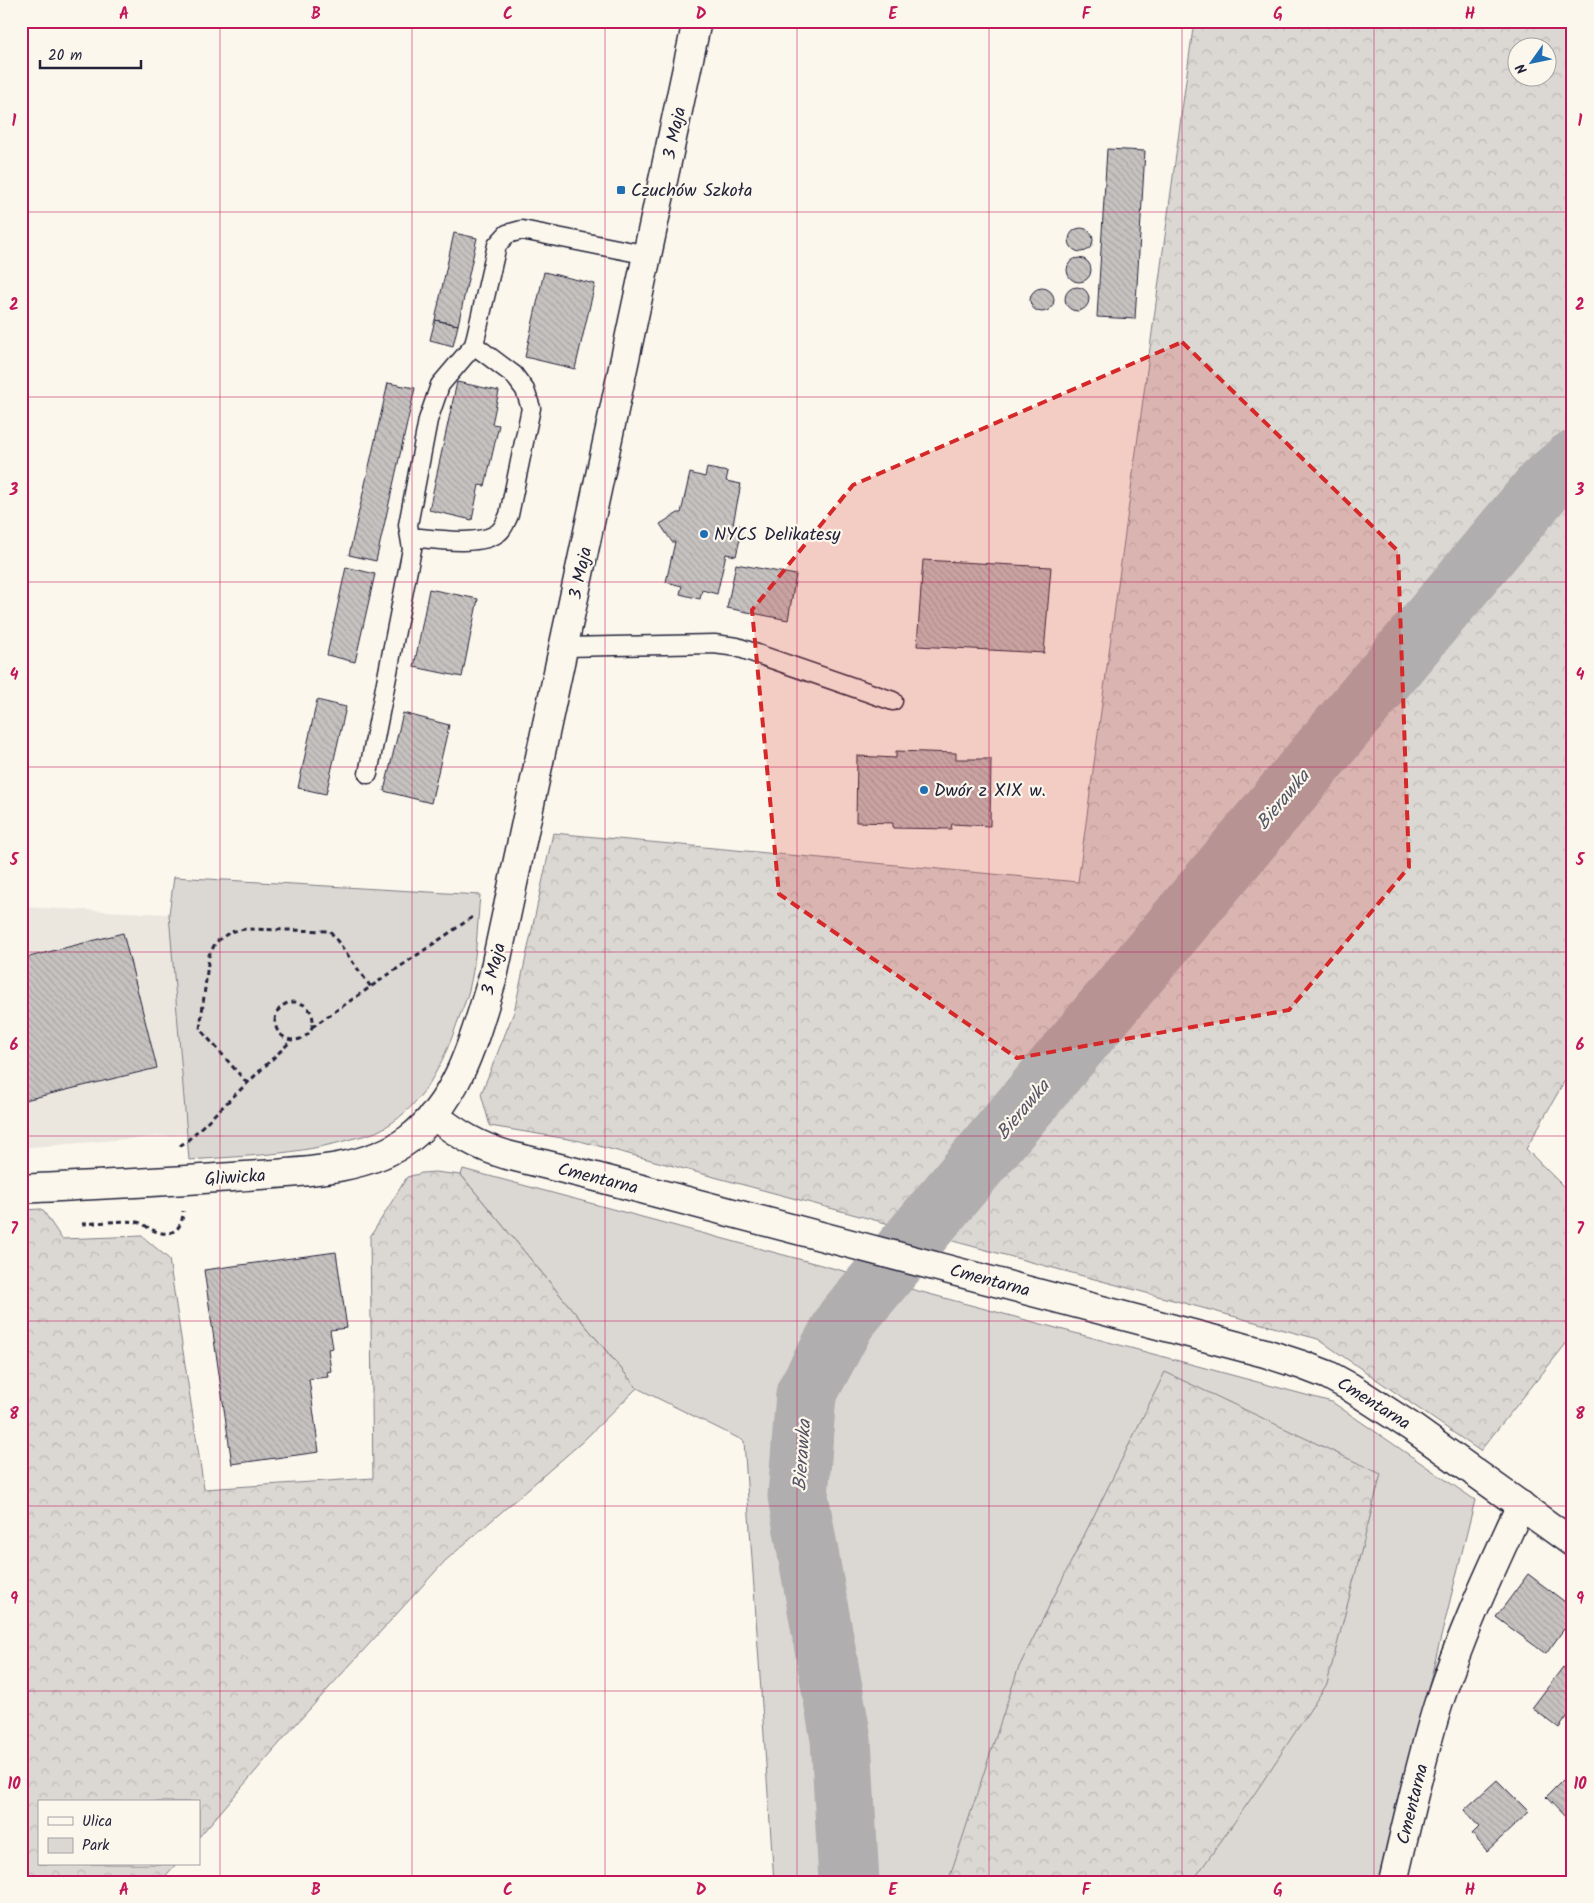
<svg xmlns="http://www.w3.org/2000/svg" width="1594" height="1903" font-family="Kalam,sans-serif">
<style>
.built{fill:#ebe7df}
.green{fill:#dbd8d3;stroke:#7e7d87}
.forest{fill:url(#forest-crowns);stroke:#7e7d87;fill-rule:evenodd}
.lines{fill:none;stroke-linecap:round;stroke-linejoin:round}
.river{stroke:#b1aeb0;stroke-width:61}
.building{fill:url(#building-back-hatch);stroke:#22223b}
.service-casing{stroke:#22223b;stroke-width:21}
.minor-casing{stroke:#22223b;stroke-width:31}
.tertiary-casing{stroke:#22223b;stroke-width:31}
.secondary-casing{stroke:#22223b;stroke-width:31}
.path{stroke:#22223b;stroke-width:3;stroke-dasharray:5 4;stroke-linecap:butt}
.service{stroke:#fbf7ec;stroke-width:18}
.minor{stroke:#fbf7ec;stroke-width:28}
.tertiary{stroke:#fbf7ec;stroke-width:28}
.secondary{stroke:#fbf7ec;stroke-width:28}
.marked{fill:#d62828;fill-opacity:0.2;stroke:#d62828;stroke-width:4;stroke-dasharray:10 6;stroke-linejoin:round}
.grid{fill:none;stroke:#c2185b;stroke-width:1;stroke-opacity:0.55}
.poi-dot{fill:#1f6fb2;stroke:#fbf7ec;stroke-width:2}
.labels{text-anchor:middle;stroke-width:4.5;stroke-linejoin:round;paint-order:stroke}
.street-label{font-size:18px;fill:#22223b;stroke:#fbf7ec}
.poi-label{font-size:18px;fill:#22223b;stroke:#fbf7ec;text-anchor:start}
.water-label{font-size:19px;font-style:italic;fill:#545364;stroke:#fbf7ec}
.neatline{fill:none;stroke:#c2185b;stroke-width:2}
.grid-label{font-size:16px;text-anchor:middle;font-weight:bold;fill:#c2185b}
</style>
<defs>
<pattern id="forest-crowns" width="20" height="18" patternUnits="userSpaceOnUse" patternTransform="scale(1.25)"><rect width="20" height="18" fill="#dbd8d3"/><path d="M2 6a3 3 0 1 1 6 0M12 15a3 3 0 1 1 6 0" fill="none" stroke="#bcb9b6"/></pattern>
<pattern id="building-back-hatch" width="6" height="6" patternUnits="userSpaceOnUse" patternTransform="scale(1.25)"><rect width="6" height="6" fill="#c6c2c0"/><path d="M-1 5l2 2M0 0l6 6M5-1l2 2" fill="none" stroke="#aaa6a6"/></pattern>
</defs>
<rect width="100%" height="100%" fill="#fbf7ec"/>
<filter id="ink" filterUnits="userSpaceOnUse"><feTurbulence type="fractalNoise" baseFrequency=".02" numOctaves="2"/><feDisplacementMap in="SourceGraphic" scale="10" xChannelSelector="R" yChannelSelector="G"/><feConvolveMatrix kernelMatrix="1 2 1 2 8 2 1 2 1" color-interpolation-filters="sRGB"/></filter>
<g filter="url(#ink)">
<path class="built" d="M21 907 169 914 187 1134 21 1148Z"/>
<path class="green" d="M174 877 480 895C477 926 477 959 469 990 467 999 462 1009 459 1018 443 1064 422 1110 376 1132 368 1135 359 1137 351 1139 299 1155 243 1156 189 1160L169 914Z
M463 1169 1332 1402 1475 1500 1380 1882H774L744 1441 637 1388 461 1175Z"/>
<path class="forest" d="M1194 21H1573V1066L1526 1149 1573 1196V1335L1480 1451 1318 1339 580 1141 490 1126 481 1094 514 1012 553 833 1078 882ZM1516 48H1546V78H1516Z
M435 1172 461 1175 637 1388 582 1442 445 1561 297 1723 199 1837V1802H39V1864H176L160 1882H21V1210L42 1209 62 1239 142 1236 169 1259 204 1489 373 1478 370 1237 407 1177 422 1173Z
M1165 1372 1381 1474 1327 1684 1255 1793 1192 1882H948L1018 1669Z"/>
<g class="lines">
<path class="river" d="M849 1882 841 1739 798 1496 806 1394 846 1320 1545 485 1573 461"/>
</g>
<path class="building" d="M1107 149 1145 151 1135 319 1097 317Z
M1069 240a12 12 0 1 1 24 0a12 12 0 1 1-24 0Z
M454 233 477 238 458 325 435 320Z
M1067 270a12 12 0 1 1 24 0a12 12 0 1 1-24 0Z
M544 272 595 284 575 369 525 357Z
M1065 299a12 12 0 1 1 24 0a12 12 0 1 1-24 0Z
M1030 300a12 12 0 1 1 24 0a12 12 0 1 1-24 0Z
M435 320 458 325 453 346 430 340Z
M457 382 499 391 492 424 499 425 485 486 479 485 472 520 429 510Z
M388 383 415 388 376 561 349 555Z
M707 468 728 472 726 481 741 484 733 524 743 526 736 556 726 554 717 594 702 590 700 599 680 594 682 586 666 582 675 542H672L660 524 678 513H681L690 473 705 477Z
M923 560 1051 567 1044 653 917 646Z
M736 564 796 575 788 620 727 608Z
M346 567 375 574 355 662 327 655Z
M429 589 478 599 462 677 414 667Z
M317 700 346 707 326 794 298 788Z
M403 713 449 725 431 803 384 791Z
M896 751 956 753V759H991L990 826 952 824 951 829 893 828V823L856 822 857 756 896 758Z
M123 933 157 1068 21 1101V959Z
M336 1252 347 1328 330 1330 333 1348 328 1349 331 1371 327 1372 328 1377 309 1379 319 1452 232 1464 204 1270Z
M1528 1574 1573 1608V1635L1564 1629 1546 1654 1496 1617Z
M1563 1667 1573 1674V1709L1559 1728 1532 1708Z
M1569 1774 1573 1778V1817L1569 1821 1546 1797Z
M1497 1780 1529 1812 1487 1851 1472 1834 1479 1827 1464 1810Z"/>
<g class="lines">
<g class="service-casing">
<path id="service" d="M410 537C432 539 482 547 499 532 504 528 506 521 509 515L531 408 525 390 514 375 474 345
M564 647 714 644 737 647 893 701
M368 774 412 549 408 525 428 420 440 385 474 345 497 245 507 234 522 230 648 255"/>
</g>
<g class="minor-casing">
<path id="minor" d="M1393 1882C1407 1823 1420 1763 1438 1705 1460 1636 1491 1570 1521 1505"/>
</g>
<g class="tertiary-casing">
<path id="tertiary" d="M433 1115C458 1134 477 1146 507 1155L596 1177 1265 1353 1302 1365 1328 1375 1350 1387 1410 1426 1573 1543"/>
</g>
<g class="secondary-casing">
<path id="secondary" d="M21 1189C92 1185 163 1182 233 1177 288 1172 363 1174 409 1139 460 1100 475 1035 493 977L697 21"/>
</g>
<path class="path" d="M275 1021a19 19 0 1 1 38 0a19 19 0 1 1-38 0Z
M312 1027 474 916
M247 1083 200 1029 209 955 216 942 230 932 245 929 330 931 371 987
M180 1146 188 1140 291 1041
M82 1224C99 1223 121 1220 137 1222 142 1223 147 1227 151 1229 169 1239 183 1231 183 1211"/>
<use href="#service" class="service"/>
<use href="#minor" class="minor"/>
<use href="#tertiary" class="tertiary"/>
<use href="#secondary" class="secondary"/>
</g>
</g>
<path class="marked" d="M1182 342 1398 551 1409 867 1289 1010 1017 1058 779 894 752 610 853 485Z"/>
<path class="grid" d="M220 21V1882M412 21V1882M605 21V1882M797 21V1882M989 21V1882M1182 21V1882M1374 21V1882M21 212H1573M21 397H1573M21 582H1573M21 767H1573M21 952H1573M21 1136H1573M21 1321H1573M21 1506H1573M21 1691H1573"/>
<g class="poi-dot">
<rect x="616" y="185" width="10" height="10" rx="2.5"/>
<circle cx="704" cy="534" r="5"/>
<circle cx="924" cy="790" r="5"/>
</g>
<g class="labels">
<g class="street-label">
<text transform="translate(674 133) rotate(-78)" y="6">3 Maja</text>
<text transform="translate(580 573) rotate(-78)" y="6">3 Maja</text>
<text transform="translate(493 969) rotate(-76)" y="6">3 Maja</text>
<text transform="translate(235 1177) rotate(-4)" y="6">Gliwicka</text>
<text transform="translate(598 1178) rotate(14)" y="6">Cmentarna</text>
<text transform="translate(990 1280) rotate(15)" y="6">Cmentarna</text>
<text transform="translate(1374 1403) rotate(32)" y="6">Cmentarna</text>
<text transform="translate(1412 1804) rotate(-76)" y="6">Cmentarna</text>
</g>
<g class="poi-label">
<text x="631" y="196">Czuchów Szkoła</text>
<text x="714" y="540">NYCS Delikatesy</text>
<text x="934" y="796">Dwór z XIX w.</text>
</g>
<g class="water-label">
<text transform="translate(1282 799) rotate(-50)" y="7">Bierawka</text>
<text transform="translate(1022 1109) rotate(-50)" y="7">Bierawka</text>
<text transform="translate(801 1455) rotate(-86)" y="7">Bierawka</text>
</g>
</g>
<rect width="1594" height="1903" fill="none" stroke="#fbf7ec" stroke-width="55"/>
<rect x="38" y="1800" width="162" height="65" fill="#fbf7ec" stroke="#a4a2a5"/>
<rect x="48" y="1817" width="25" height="8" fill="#fbf7ec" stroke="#a4a2a5"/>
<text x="82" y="1826" font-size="15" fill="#22223b">Ulica</text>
<rect x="48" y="1838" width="25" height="15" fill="#dbd8d3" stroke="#a4a2a5"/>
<text x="82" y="1850" font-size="15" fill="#22223b">Park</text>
<g transform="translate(1532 62) rotate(237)"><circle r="24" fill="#fbf7ec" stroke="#a4a2a5"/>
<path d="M0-4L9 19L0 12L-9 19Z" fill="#1f6fb2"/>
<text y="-8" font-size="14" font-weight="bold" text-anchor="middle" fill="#22223b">N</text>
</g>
<path d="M40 60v8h101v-8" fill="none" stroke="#22223b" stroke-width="2.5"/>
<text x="48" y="60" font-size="15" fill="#22223b" stroke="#fbf7ec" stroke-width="4" paint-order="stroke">20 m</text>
<rect x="28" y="28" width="1538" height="1848" class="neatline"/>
<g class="grid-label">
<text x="124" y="19">A</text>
<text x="316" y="19">B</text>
<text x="508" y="19">C</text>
<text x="701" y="19">D</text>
<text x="893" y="19">E</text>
<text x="1086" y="19">F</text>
<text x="1278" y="19">G</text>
<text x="1470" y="19">H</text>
<text x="14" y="126">1</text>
<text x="1580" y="126">1</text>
<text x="14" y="310">2</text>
<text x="1580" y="310">2</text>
<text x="14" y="495">3</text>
<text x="1580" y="495">3</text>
<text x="14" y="680">4</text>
<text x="1580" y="680">4</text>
<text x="14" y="865">5</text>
<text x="1580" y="865">5</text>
<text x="14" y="1050">6</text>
<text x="1580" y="1050">6</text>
<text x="14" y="1234">7</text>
<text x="1580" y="1234">7</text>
<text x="14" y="1419">8</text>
<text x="1580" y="1419">8</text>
<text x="14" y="1604">9</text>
<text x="1580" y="1604">9</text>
<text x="14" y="1789">10</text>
<text x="1580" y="1789">10</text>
<text x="124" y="1895">A</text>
<text x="316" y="1895">B</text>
<text x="508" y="1895">C</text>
<text x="701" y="1895">D</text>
<text x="893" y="1895">E</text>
<text x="1086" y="1895">F</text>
<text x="1278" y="1895">G</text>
<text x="1470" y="1895">H</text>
</g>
</svg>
